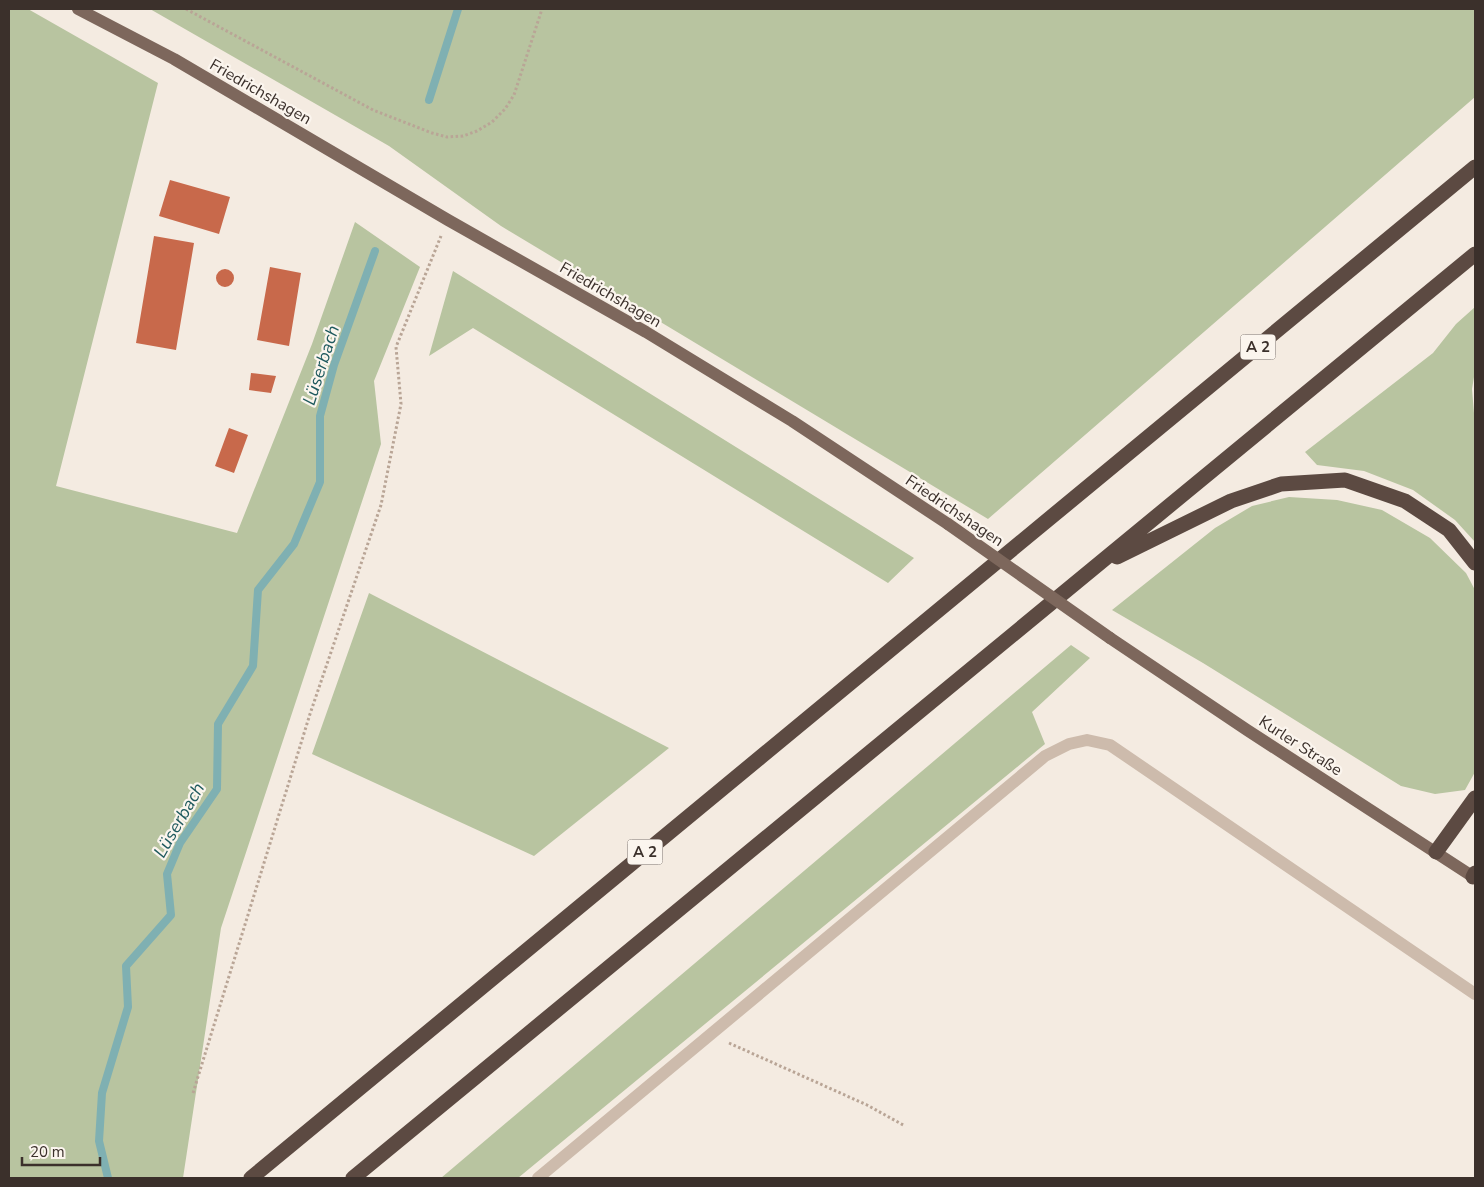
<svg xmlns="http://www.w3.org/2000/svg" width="1484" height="1187" font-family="'Nunito Sans',sans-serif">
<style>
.green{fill:#b8c4a0}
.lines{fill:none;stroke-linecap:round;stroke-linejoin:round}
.stream{stroke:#7fb0b2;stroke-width:8}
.building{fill:#c8694b}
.path{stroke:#b9a596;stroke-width:3;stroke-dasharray:2.5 2.5;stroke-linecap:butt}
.minor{stroke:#cdbbac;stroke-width:12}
.major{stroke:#7d675c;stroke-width:12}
.highway{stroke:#5c4a42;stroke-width:15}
.major-bridge{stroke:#7d675c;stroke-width:12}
.labels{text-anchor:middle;stroke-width:4.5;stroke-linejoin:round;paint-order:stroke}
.shield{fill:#fbf5ee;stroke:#756b66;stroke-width:1}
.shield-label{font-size:15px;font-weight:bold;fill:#3b302b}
.street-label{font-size:16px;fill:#3b302b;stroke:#fbf5ee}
.water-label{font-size:18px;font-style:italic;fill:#1f5a5e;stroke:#fbf5ee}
</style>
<rect width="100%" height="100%" fill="#f4ebe1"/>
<path class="green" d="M9 9H28L158 83 56 486 237 533 312 344 355 222 420 267 374 381 381 444 221 928 183 1178H9Z
M150 9H1475V97L988 519 501 226 389 146Z
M453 271 914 558 888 583 473 328 429 356Z
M1475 307V371L1472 389 1475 425V542L1455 520 1413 490 1364 471 1317 465 1305 452 1433 353 1456 324Z
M1289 497 1337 500 1382 510 1430 538 1466 573 1475 590V772L1465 790 1435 794 1401 786 1203 663 1112 610 1215 528 1252 506Z
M369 593 669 748 534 856 312 754Z
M1071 645 1090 658 1032 712 1045 744 518 1178H441Z"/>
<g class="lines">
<path class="stream" d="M429 100 458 9
M108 1178 99 1141 102 1093 128 1007 126 966 171 915 167 874 180 843 217 789 218 724 253 666 258 590 294 544 320 482V416L334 365 375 251"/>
</g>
<path class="building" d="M170 180 230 197 219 234 159 216Z
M154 236 194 243 176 350 136 343Z
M270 267 301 273 289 346 257 340Z
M216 278a9 9 0 1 1 18 0a9 9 0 1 1-18 0Z
M251 373 276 376 271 393 249 390Z
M229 428 248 435 234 473 215 466Z"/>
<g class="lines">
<path class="path" d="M186 9 373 110 432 133 447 137 463 136 477 131 492 122 505 109 514 95 542 9
M729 1043 867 1105 905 1126
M193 1093 310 714 381 505 401 404 396 347 441 236"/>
<path class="minor" d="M538 1178 1045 756 1069 744 1087 740 1110 745 1475 994"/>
<path class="major" d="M78 9 174 59 448 220 646 332 792 421 948 524
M1110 638 1247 730 1475 878"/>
<path class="highway" d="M1117 557 1231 501 1281 484 1345 480 1405 501 1449 530 1475 563
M1436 852 1475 798
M1473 877 1475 873
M251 1178 1475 167
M353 1178 1475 254"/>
<path class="major-bridge" d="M948 524 1110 638"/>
</g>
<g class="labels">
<g class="shield">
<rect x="1240.5" y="334.5" width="35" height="25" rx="4"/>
<rect x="627.5" y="839.5" width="35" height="25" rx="4"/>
</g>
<g class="shield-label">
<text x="1258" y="352">A 2</text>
<text x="645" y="857">A 2</text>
</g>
<g class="street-label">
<text transform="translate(261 91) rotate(30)" y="6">Friedrichshagen</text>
<text transform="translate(611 294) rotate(30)" y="6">Friedrichshagen</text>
<text transform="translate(955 510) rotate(34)" y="6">Friedrichshagen</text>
<text transform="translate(1301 745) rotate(33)" y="6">Kurler Straße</text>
</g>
<g class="water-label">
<text transform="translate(321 365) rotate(-72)" y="6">Lüserbach</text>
<text transform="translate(179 820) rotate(-60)" y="6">Lüserbach</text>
</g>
</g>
<rect width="1484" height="1187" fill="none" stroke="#3b302b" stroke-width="20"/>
<path d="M22 1157v8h78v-8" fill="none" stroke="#3b302b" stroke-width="2.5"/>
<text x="30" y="1157" font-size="15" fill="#3b302b" stroke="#fbf5ee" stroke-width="4" paint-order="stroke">20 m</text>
</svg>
